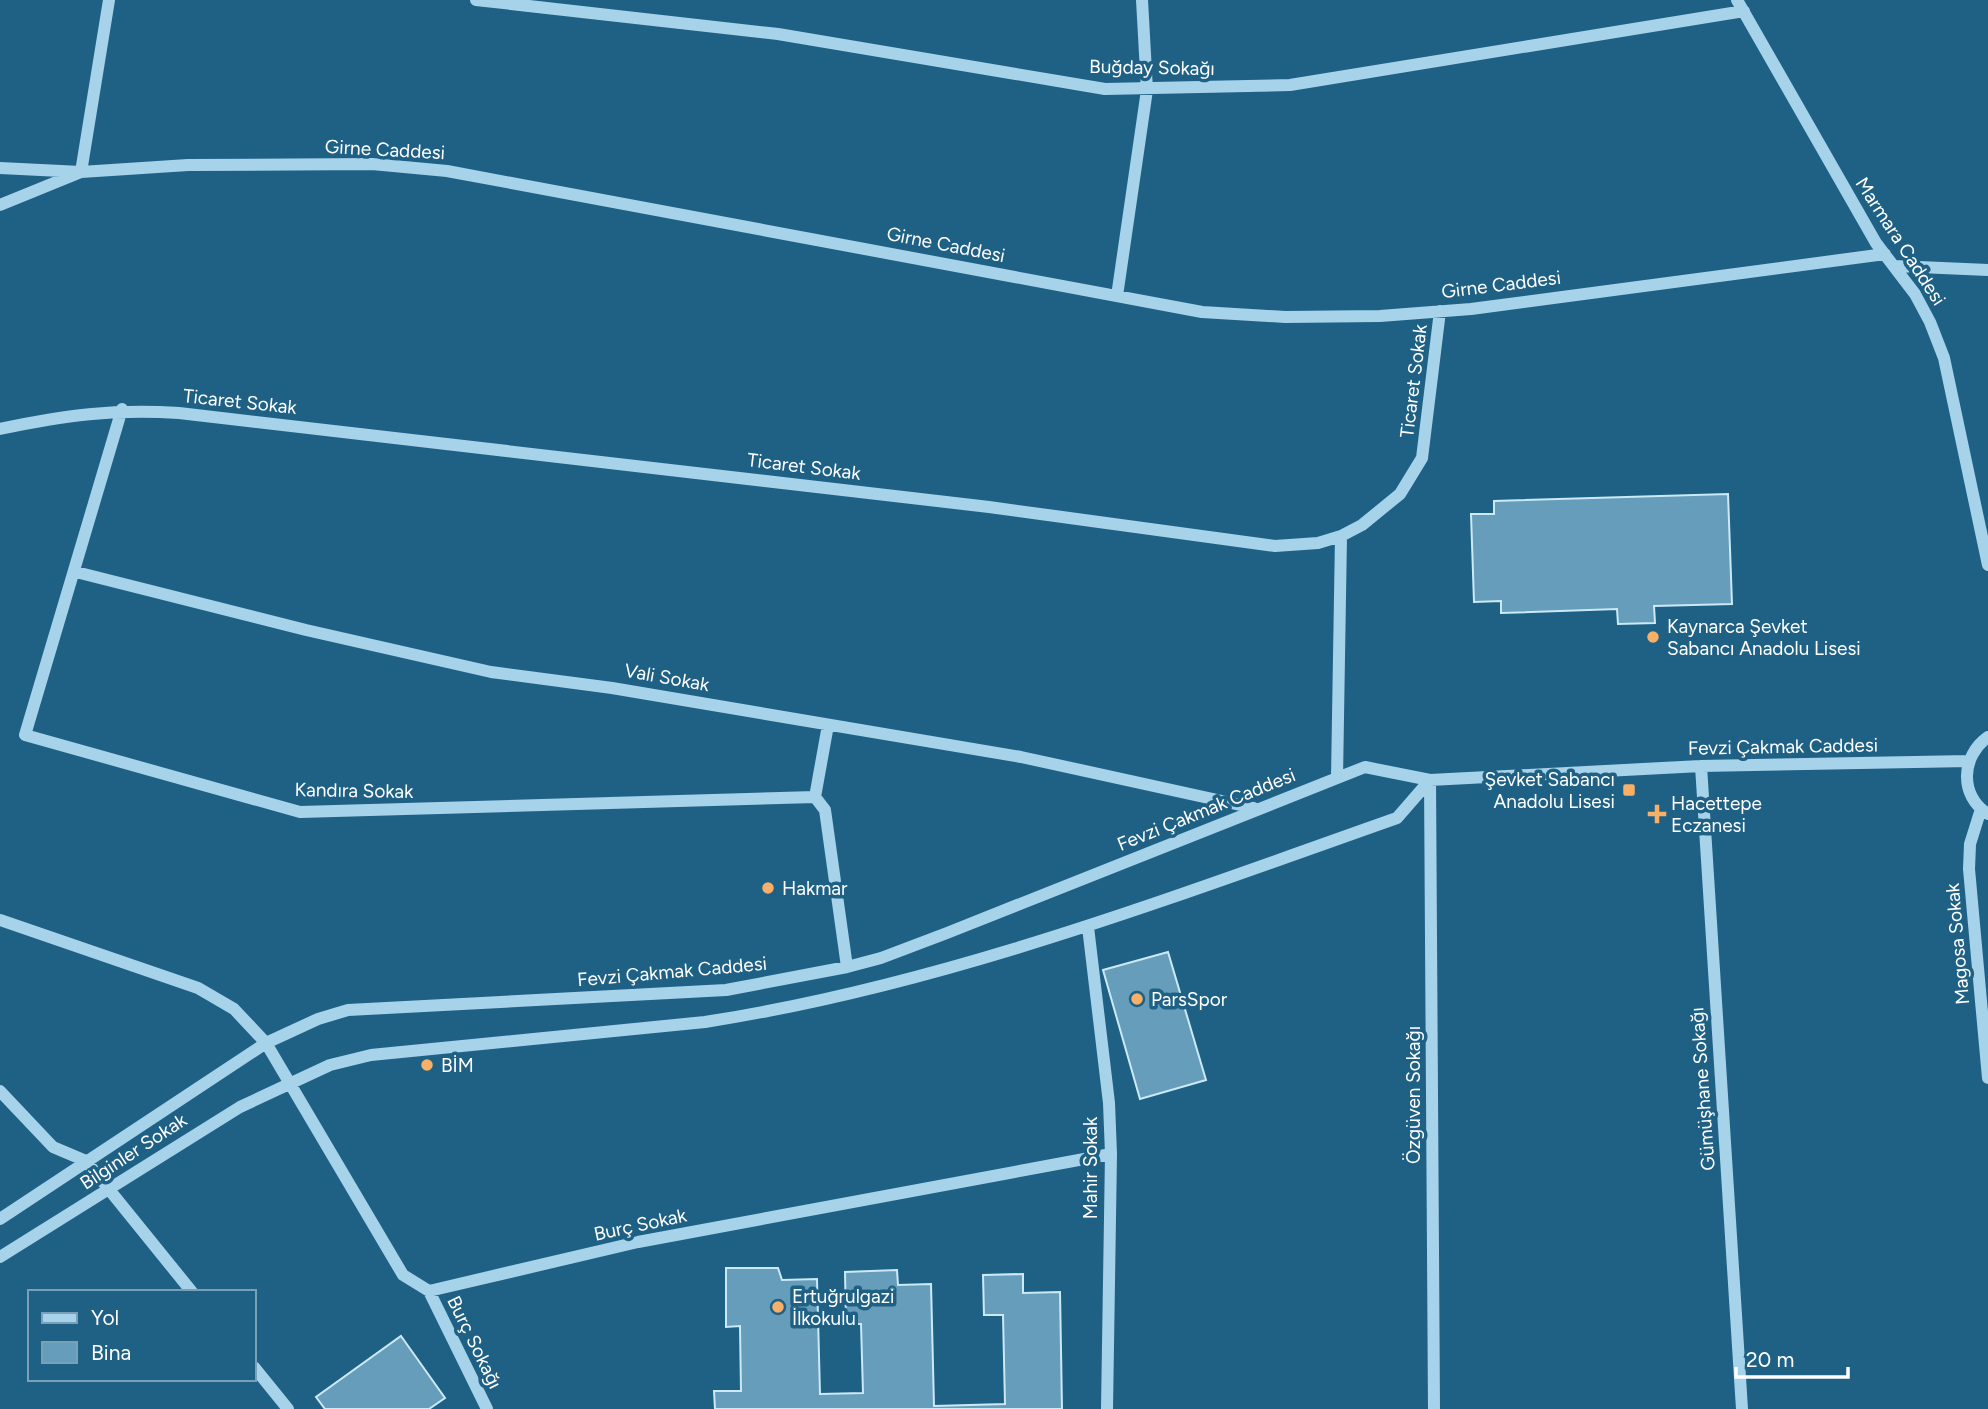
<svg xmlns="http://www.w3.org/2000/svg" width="1988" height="1409" font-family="Figtree,sans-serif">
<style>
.building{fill:#659dba;stroke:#cce9f7;stroke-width:2}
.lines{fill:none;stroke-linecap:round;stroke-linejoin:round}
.minor{stroke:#a7d3ea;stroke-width:12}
.poi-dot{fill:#f8af67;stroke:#1f6185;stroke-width:2.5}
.labels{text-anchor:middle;stroke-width:7;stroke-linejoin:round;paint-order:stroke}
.street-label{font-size:19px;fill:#fff;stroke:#1f6185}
.poi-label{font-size:19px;fill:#fff;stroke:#1f6185;text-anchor:start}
</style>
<rect width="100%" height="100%" fill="#1f6185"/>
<path class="building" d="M1728 494 1732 604 1654 606 1655 623 1618 624 1617 609 1501 613V601L1474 602 1471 514H1494V501Z
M1168 952 1206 1080 1140 1099 1103 970Z
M726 1268H778L782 1280 817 1279 820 1394 863 1393 861 1324H846L845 1272 897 1270 898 1285 931 1284 934 1406 1005 1404 1003 1315H984L983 1275 1023 1274V1293L1060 1292 1062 1409H715L714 1391H741L740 1326 726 1327Z
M401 1336 445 1398 429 1409H325L316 1397Z"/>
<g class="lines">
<path class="minor" d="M476 0 778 34 1105 89 1290 85 1744 11
M1737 0 1876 243 1915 294 1930 322 1944 358 1988 565
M0 168 81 172 188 165 372 164 447 171 1202 312 1285 317 1380 316 1471 309 1885 254
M0 205 81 172 109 0
M1896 266 1988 270
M1117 296 1147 90 1142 0
M122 409 25 735 300 812 815 797 825 810 847 967
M0 429C65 415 113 409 179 413L989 507 1275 546 1318 543 1341 536 1362 525 1400 494 1422 458 1440 311
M76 572 306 630 491 672 612 688 1021 757 1254 808
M1701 766 1742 1409
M1337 778 1341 536
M1430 780 1434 1409
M815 797 828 725
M1981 809 1970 844 1969 869 1988 1078
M1988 814C1959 796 1961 756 1988 737
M0 920 198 988 234 1009 266 1043 403 1275 429 1291 638 1242 1111 1154
M1088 927 1109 1103 1111 1154 1107 1409
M0 1091 53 1147 86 1161 192 1292
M0 1219 266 1043 318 1019 348 1010 726 990 847 967 881 958 947 933 1365 767 1430 780 1701 766 1969 761
M0 1257 240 1107 330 1065 371 1055 705 1022C943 985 1170 898 1397 818L1430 780
M429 1291 487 1409
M254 1367 288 1409"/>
</g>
<g class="poi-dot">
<circle cx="1653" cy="637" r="7"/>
<rect x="1622" y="783" width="14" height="14" rx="3.5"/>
<path d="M1653.5 803.5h7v7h7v7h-7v7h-7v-7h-7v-7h7z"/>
<circle cx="768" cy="888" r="7"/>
<circle cx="1137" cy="999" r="7"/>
<circle cx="427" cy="1065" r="7"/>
<circle cx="778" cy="1307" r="7"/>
</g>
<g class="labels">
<g class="street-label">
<text transform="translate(1152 67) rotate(1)" y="7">Buğday Sokağı</text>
<text transform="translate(385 149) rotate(3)" y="7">Girne Caddesi</text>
<text transform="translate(1901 241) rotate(57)" y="7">Marmara Caddesi</text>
<text transform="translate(946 244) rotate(11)" y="7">Girne Caddesi</text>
<text transform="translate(1501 284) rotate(-7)" y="7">Girne Caddesi</text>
<text transform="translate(1413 381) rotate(-83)" y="7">Ticaret Sokak</text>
<text transform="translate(240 401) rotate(6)" y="7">Ticaret Sokak</text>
<text transform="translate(804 466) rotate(7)" y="7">Ticaret Sokak</text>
<text transform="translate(667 677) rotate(10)" y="7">Vali Sokak</text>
<text transform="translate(1783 746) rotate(-1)" y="7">Fevzi Çakmak Caddesi</text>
<text transform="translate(354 790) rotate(1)" y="7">Kandıra Sokak</text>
<text transform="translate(1206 809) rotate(-22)" y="7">Fevzi Çakmak Caddesi</text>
<text transform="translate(1957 944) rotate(-95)" y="7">Magosa Sokak</text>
<text transform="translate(672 971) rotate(-5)" y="7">Fevzi Çakmak Caddesi</text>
<text transform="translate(1702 1089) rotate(-94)" y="7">Gümüşhane Sokağı</text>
<text transform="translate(1413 1095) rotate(-90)" y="7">Özgüven Sokağı</text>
<text transform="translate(133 1151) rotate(-33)" y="7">Bilginler Sokak</text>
<text transform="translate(1090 1168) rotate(-90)" y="7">Mahir Sokak</text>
<text transform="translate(640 1224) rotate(-12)" y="7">Burç Sokak</text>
<text transform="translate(475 1342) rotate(64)" y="7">Burç Sokağı</text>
</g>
<g class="poi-label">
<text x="1667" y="633">Kaynarca Şevket<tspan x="1667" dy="22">Sabancı Anadolu Lisesi</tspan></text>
<text x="1615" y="786" text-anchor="end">Şevket Sabancı<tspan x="1615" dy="22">Anadolu Lisesi</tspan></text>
<text x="1671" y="810">Hacettepe<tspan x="1671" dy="22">Eczanesi</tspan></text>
<text x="782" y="895">Hakmar</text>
<text x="1151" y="1006">ParsSpor</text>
<text x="441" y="1072">BİM</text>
<text x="792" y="1303">Ertuğrulgazi<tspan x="792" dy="22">İlkokulu</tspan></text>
</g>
</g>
<rect x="28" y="1290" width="228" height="91" fill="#1f6185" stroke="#79a0b6" stroke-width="2"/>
<rect x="42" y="1313" width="35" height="10" fill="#a7d3ea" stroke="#79a0b6" stroke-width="2"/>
<text x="91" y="1325" font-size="21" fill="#ffffff">Yol</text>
<rect x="42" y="1342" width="35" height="21" fill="#659dba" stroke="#79a0b6" stroke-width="2"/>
<text x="91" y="1360" font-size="21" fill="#ffffff">Bina</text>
<path d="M1736 1367v10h112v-10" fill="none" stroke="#ffffff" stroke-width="3.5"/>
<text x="1746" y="1367" font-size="21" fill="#ffffff" stroke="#1f6185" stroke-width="5" paint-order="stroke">20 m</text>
</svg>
